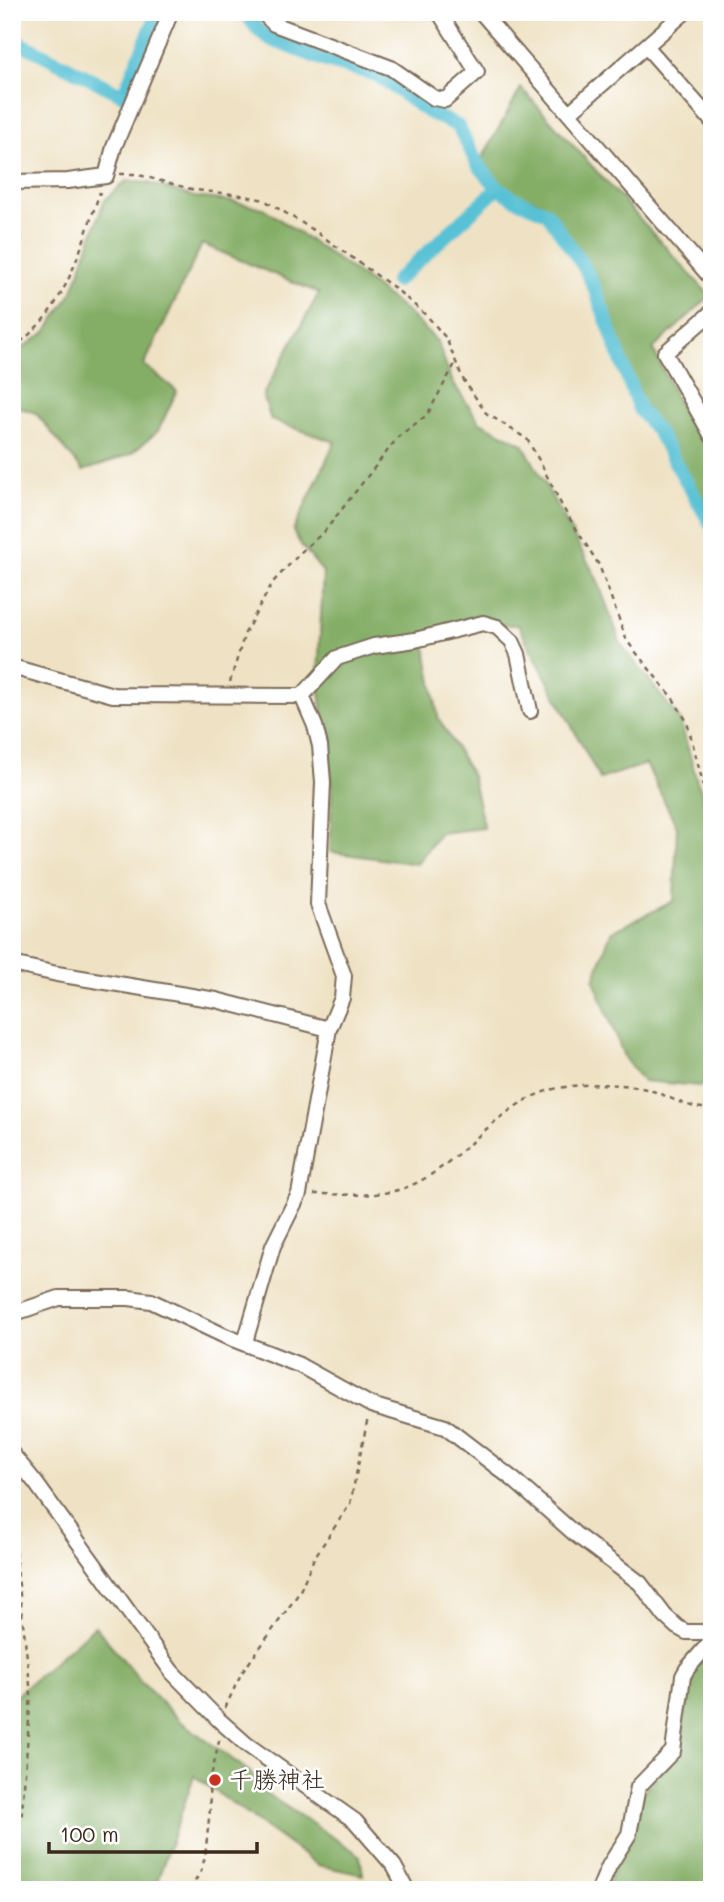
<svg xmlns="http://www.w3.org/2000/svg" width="724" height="1902" font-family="Mali,'Klee One',sans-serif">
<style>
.forest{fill:#84ae66;stroke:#606c42;stroke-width:2}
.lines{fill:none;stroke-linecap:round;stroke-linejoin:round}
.canal{stroke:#58c1d5;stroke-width:14}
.minor-casing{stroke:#7a6a58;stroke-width:18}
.path{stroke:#7a6a58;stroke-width:2.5;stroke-dasharray:5 5;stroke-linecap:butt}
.minor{stroke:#fff;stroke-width:14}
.poi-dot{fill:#c8321e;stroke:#fff;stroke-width:2.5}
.labels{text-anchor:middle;stroke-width:5;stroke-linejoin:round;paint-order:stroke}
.poi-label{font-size:24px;fill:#3b2a1e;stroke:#fff;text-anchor:start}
</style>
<rect width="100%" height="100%" fill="#fff"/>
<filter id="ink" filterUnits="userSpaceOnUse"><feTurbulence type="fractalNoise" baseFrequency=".0143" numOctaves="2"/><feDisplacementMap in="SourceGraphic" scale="14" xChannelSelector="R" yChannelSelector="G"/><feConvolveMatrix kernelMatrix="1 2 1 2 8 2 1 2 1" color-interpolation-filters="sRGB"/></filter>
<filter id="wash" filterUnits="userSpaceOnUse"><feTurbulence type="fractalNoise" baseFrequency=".00686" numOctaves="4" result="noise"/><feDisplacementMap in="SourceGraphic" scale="28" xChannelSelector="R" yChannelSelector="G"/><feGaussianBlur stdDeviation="1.57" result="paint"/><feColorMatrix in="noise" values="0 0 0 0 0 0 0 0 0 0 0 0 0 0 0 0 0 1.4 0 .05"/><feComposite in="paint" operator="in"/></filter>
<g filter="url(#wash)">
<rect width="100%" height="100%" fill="#efe2c4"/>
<path class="forest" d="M521 88 710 296 653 349 686 419 712 456V519L661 429 635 392 598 284 587 262 550 209 536 201 516 195 498 184 480 162Z
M126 181 149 183 194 197 230 201 263 208 364 278 408 313 437 341 453 383 480 422 523 444 597 579 621 644 680 720 698 784 712 814V1087L643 1081 625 1059 594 980 611 932 674 901 677 827 646 764 600 779 518 625H495L424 637 438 717 472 776 484 828 440 833 417 864 330 852 332 781 318 677 323 572 301 545 293 531 335 442 271 420 263 395 319 293 202 244 144 365 177 391 158 431 131 454 83 471 36 413 12 405V355L46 332 73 291 104 201Z
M95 1626 143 1684 180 1721 251 1773 267 1794 360 1855 363 1875 318 1865 194 1776 158 1879 140 1890H12V1699Z
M712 1650V1890H606L641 1794 678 1755 682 1741 687 1684 697 1665Z"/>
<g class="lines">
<path class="canal" d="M244 12 259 31 272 40 329 62 377 75 428 112 458 126 478 165 498 188 515 199 547 213 584 267 595 289 639 409 657 431 712 526
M12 39 123 95 158 12
M396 281 498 188"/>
</g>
</g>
<g filter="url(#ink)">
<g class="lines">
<g class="minor-casing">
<path id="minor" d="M262 12 274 24 391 68 434 98 445 100 477 72 439 12
M481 12 712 279
M646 46 712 121
M569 113 685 12
M12 182 68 181 106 176 114 147 171 12
M712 312 665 353 712 436
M12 667 113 695 302 696 337 658 374 646 415 640 483 623 497 627 512 641 518 654 530 711
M12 964 57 974 216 1000 329 1029
M12 1314 59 1298H129L151 1301 225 1336 299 1365 371 1405 445 1427 514 1480 575 1534 640 1583 665 1616 677 1627 686 1632H712
M245 1342 273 1246 299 1194 329 1029 342 998 344 976 318 904 323 782 320 746 315 726 302 696
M12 1454 35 1482 172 1672 219 1720 246 1744 355 1821 394 1866 407 1890
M599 1890 609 1866 629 1834 638 1787 673 1751 683 1676 687 1669 712 1640"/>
</g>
<path class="path" d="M120 174H135L195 190 241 195 264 200 312 229 396 289 428 317 446 338 463 379 486 413 527 439 540 462 563 508 599 565 627 641 674 700 687 722 705 791 712 801
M12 348C67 311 79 251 100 192
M230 682 245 633 273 582 305 548 324 532 399 436 427 415 455 364
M314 1194C340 1194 368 1197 394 1191 454 1177 489 1108 550 1090 576 1083 619 1082 646 1089 669 1095 687 1110 712 1108
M12 1522 31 1694 22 1812 12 1873
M225 1708 241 1674 299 1593 314 1558 350 1504 368 1417
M190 1890 201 1871 205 1857 210 1809 209 1786 220 1737"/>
<use href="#minor" class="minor"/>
</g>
</g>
<circle class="poi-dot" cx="215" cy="1780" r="7"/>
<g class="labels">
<g class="poi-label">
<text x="229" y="1788">千勝神社</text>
</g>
</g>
<rect width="724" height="1902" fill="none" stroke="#fff" stroke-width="42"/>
<path d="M49 1842v10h208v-10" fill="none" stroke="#3b2a1e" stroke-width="3.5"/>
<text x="60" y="1842" font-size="21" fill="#3b2a1e" stroke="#ffffff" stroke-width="5" paint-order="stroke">100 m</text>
</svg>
